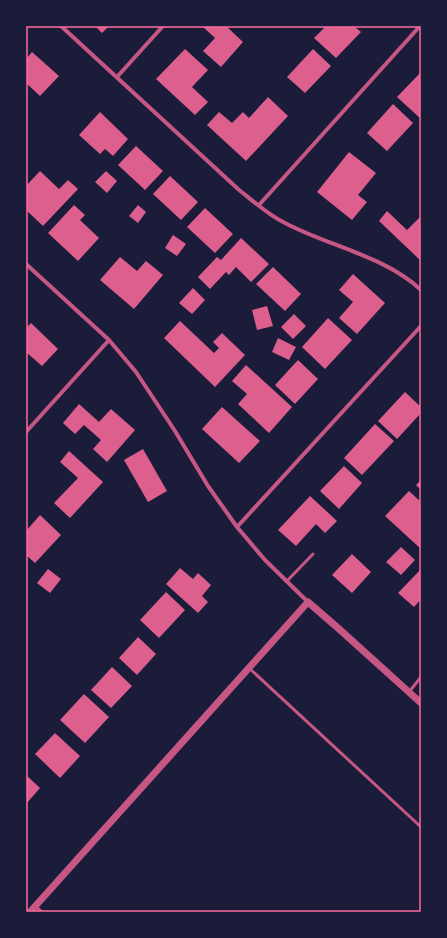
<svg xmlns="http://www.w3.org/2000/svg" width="447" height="938" font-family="Barlow,sans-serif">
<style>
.building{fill:#dd5f8e}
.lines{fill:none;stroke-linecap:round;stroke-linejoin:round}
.service{stroke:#c65784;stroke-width:3}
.minor{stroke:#c65784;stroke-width:4}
.tertiary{stroke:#c65784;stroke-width:7}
.neatline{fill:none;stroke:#ff6b9d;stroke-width:1.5}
</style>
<rect width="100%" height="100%" fill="#1b1b3a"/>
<path class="building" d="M95 26H109L102 33Z
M204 26H226L243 42 221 67 203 51 215 38 203 27Z
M326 26H354L361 32 336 58 314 38Z
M185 49 208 70 192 87 208 102 195 115 156 79Z
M313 49 331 66 305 93 287 77Z
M32 52 59 76 40 96 26 83V59Z
M421 72V119L397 97Z
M268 97 288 116 246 161 207 125 219 112 232 123 243 112 249 118Z
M393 104 413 123 387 151 367 133Z
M100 112 128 139 113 156 105 149 100 154 79 135Z
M136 146 163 171 145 190 118 165Z
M349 152 376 173 358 195 367 202 352 220 317 192Z
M40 171 59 189 68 180 78 189 43 226 26 210V186Z
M106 171 117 181 107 193 95 182Z
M170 176 198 202 181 220 153 194Z
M74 205 85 215 80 220 99 238 78 261 48 233Z
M138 205 146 212 138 223 129 216Z
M205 208 233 234 215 253 187 227Z
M387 211 407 230 421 216V261L379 221Z
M173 235 186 244 177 256 165 248Z
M241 238 269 264 251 282 236 267 229 275 226 272 210 289 198 277 217 257 221 260Z
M120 257 137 271 146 261 163 275 134 309 100 280Z
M273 267 301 294 285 311 256 284Z
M353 274 385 303 357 334 339 318 353 302 339 290Z
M193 288 205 300 192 314 179 303Z
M267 306 273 326 257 330 252 310Z
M294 314 306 326 293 339 281 327Z
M328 318 352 340 325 369 302 347Z
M180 321 214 353 219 348 213 342 222 333 245 355 215 387 164 338Z
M31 323 58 349 42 366 26 352V328Z
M278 338 296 347 289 360 272 352Z
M298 360 318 379 295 404 275 385Z
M246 365 292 407 269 433 238 404 247 394 232 381Z
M405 392 421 407V413L397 439 378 421Z
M79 404 99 422 111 409 135 430 107 462 93 449 101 440 84 425 75 434 63 423Z
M222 407 260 441 239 463 202 429Z
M375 424 394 441 362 475 344 458Z
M143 449 167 491 148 502 124 460Z
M69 451 103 482 70 518 54 503 78 478 60 462Z
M344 466 362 483 339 509 320 491Z
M421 480V490L416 485Z
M409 491 421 502V549L385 516Z
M310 496 337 521 325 533 316 524 296 546 278 530Z
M40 515 61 535 35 563 26 555V531Z
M401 547 415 560 401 575 386 562Z
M352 554 371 572 352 593 332 575Z
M180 568 193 579 198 573 211 585 202 596 208 602 198 613 166 584Z
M48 569 61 579 50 593 37 583Z
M421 569V599L414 607 398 593Z
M166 592 185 610 159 638 140 620Z
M138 637 156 654 137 675 119 658Z
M112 667 132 686 111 708 91 690Z
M84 694 109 717 85 743 60 720Z
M55 733 80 756 60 778 35 754Z
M26 775 40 788 26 804Z"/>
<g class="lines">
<path class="service" d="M287 581 313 554
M249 668 421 827
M409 692 421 677
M36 907 42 912"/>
<path class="minor" d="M61 26 238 189C253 201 268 215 285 223 328 246 385 256 421 290
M117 77 163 26
M259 205 420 26
M26 264 109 340 136 372 175 431 208 486 237 527 265 560 308 602
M26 432 109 340
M237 527 421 326"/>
<path class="tertiary" d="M30 912 308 602 338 628 421 703"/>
</g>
<rect width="447" height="938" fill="none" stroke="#1b1b3a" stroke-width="54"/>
<rect x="27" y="27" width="393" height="884" class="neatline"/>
</svg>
